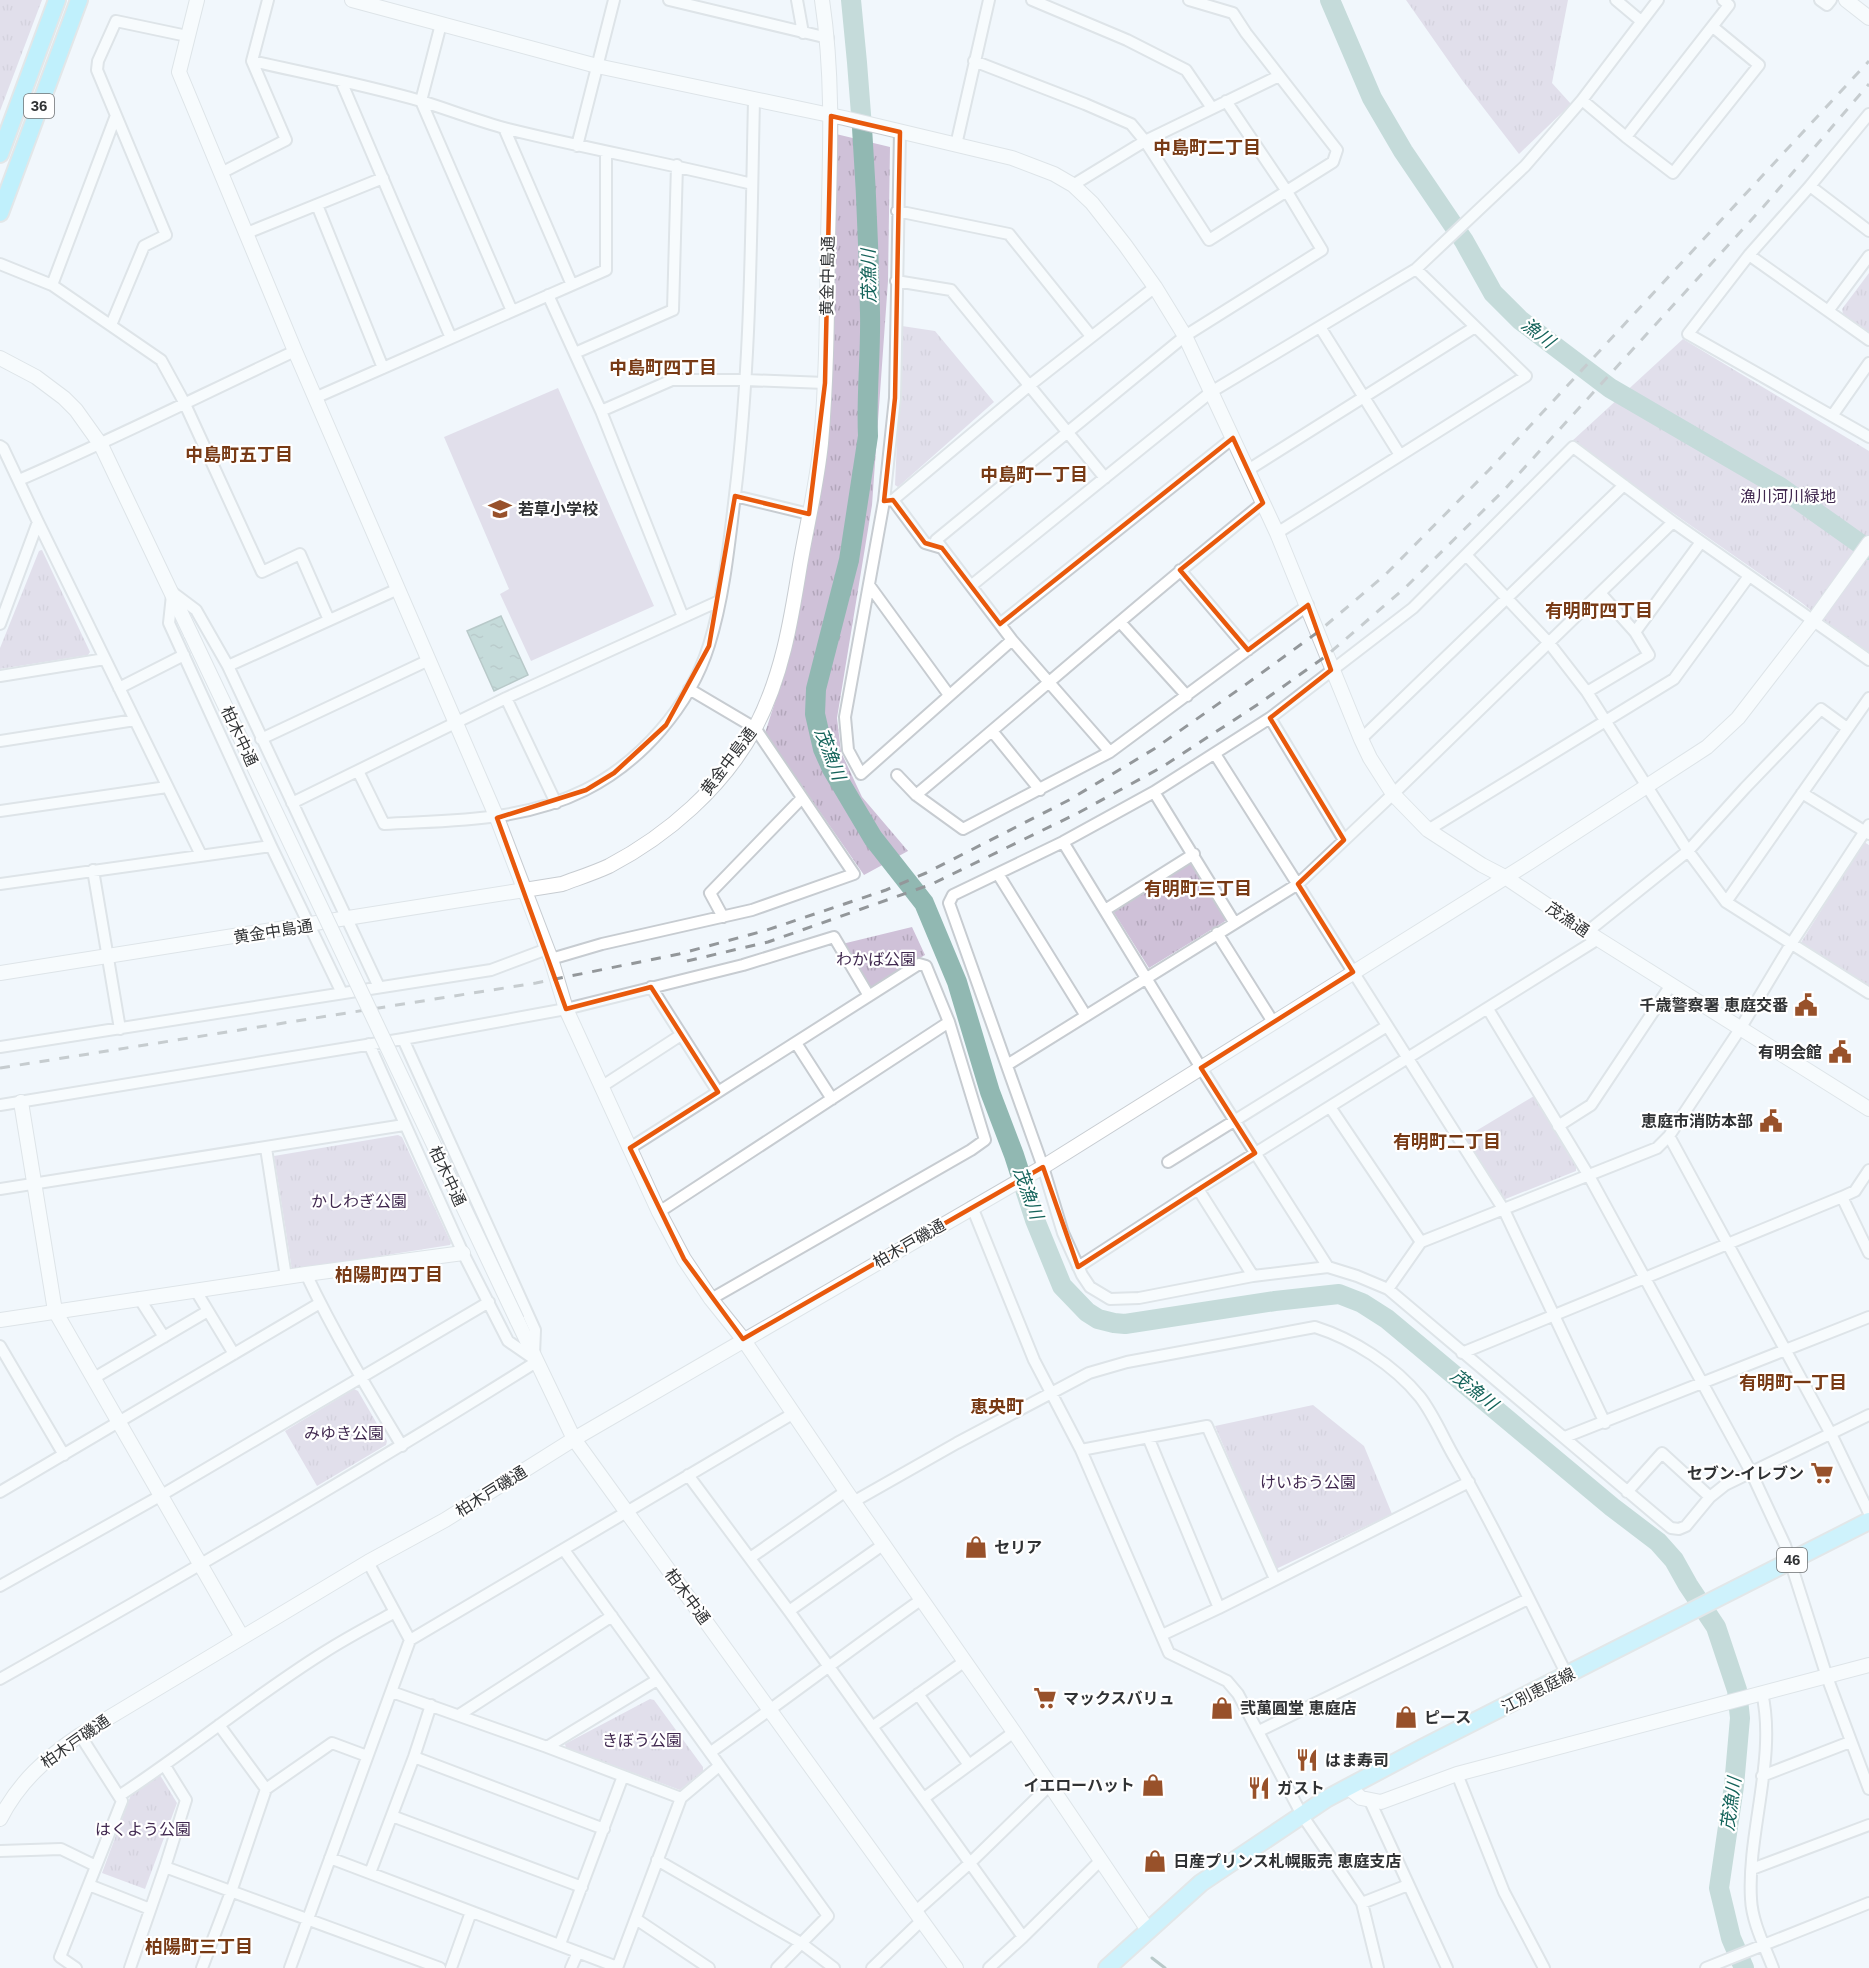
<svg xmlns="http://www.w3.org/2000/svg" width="1869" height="1968" font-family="Helvetica,'Noto Sans JP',sans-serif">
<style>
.grass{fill:url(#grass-tufts)}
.pitch{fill:#cfc1d8}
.water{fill:url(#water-ripples);stroke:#74908c;stroke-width:1.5}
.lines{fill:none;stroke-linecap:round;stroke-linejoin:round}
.stream{stroke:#74908c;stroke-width:3}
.river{stroke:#91b8b2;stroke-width:20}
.minor-casing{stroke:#c7ccd1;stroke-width:14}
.tertiary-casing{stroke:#c7ccd1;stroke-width:16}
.primary-casing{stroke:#d1d2d2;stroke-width:20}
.trunk-casing{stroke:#d1d2d2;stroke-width:20}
.minor{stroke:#fff;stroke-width:10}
.tertiary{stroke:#fff;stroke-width:14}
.primary{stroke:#a4ecfd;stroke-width:16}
.trunk{stroke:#86e6fc;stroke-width:16}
.rail{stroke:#93979a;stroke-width:3;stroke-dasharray:10 10;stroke-linecap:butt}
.tertiary-bridge-casing{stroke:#c7ccd1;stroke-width:16;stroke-linecap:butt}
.tertiary-bridge{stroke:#fff;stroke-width:14}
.marked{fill:none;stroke:#e8590c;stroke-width:4.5;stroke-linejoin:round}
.labels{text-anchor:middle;stroke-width:4.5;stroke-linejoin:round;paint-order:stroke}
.shield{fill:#fff;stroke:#6e7071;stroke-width:1.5}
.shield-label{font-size:15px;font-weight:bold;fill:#303234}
.street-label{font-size:16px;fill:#303234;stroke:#fff}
.park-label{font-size:16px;fill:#40284f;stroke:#fff}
.poi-label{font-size:16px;font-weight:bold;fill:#303234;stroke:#fff;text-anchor:start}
.neighbourhood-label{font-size:18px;font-weight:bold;fill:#783a15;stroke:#fff}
.water-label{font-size:18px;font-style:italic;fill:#14635a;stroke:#fff}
</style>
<defs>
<pattern id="grass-tufts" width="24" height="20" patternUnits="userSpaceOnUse" patternTransform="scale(1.5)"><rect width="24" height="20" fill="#cfc1d8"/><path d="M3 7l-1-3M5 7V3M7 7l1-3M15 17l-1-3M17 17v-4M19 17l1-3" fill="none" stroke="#b2a6ba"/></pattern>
<pattern id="water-ripples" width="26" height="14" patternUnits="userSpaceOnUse" patternTransform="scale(1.5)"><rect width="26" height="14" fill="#91b8b2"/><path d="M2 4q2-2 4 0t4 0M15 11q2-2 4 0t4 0" fill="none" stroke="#779692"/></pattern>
</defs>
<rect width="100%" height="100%" fill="#f1f7fc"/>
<path class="grass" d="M0 0H42L0 111Z
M1406 0H1568L1552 83 1571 104 1519 154 1462 80Z
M836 134 890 147 888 281 872 505 837 718 841 752 862 797 908 851 864 875 765 733 784 674 797 617 827 452Z
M1869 273V332L1843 314 1842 309Z
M902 326 935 331 994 402 898 487 895 485Z
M1683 339 1869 451V653L1854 645 1802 603 1571 442Z
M42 550 90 652 88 655 0 669V648L39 551Z
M1864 842 1869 845V986L1800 944Z
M1192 862 1227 920 1149 968 1113 911Z
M912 927 925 955 868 989 842 944Z
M1534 1096 1576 1163V1171L1503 1200 1466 1137Z
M398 1135 402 1137 451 1243 450 1245 292 1270 274 1156Z
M354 1389 358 1391 387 1441 386 1445 317 1486 285 1431Z
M1313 1405 1364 1446 1392 1514 1276 1569 1215 1426Z
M650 1699 654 1700 703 1767V1771L680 1790 566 1748 565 1744Z
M160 1775 177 1803 145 1889 102 1873 132 1792Z"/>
<path class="pitch" d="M558 388 654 606 531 661 500 594 509 589 444 437Z"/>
<path class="water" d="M501 616 528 675 494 691 467 631Z"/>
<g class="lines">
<path class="stream" d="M1152 1958 1165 1968"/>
<path class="river" d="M851 0C862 104 868 209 870 313 871 354 866 395 868 436L849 560 816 689 815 714 823 749 832 769 873 838 924 903 957 982 990 1092 1014 1155 1035 1220 1062 1286 1087 1312 1098 1319 1114 1323 1125 1324 1275 1301 1339 1294 1362 1303 1387 1319 1612 1507 1658 1542 1674 1560 1688 1585 1716 1627 1737 1690 1740 1718 1734 1786 1719 1888 1731 1938 1744 1968
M1330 0 1372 98 1403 151 1464 241 1493 293 1520 320 1610 388 1780 487 1869 550"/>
<g class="minor-casing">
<path id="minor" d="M669 0 828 38
M797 0 803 33
M1032 0 1127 40 1186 70 1212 108
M1616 0 1641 21
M1820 0 1827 5 1831 0
M441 24 421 101 512 311
M252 61C309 74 365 85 421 101 450 110 478 121 508 129 589 149 671 164 752 184
M974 61 1085 104 1131 124 1145 141 1279 76
M341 81 451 338
M1582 100 1626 137 1729 5 1723 0
M1869 114 1810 186 1749 255 1688 334 1869 437
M504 128 572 285
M1626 137 1673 173 1759 65 1713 27
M956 145 989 0
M577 146 614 0
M221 173 286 140 252 61 268 0
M1073 185 1145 141 1209 240 1333 162 1337 150 1246 33 1233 13 1189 0
M1810 186 1869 231
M317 205 383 368
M897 211 1009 234 1091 336
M247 233 383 178
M1749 255 1869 340
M0 264 52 285 161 360 184 402 262 572 300 554 329 620
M896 281 951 290 1105 478
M52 285 115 118
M548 295 601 411 683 617
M1828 311 1869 256
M111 325 144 246 166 235 97 70 98 61 116 21 187 36
M1320 327 1400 455
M575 353 673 310 677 165
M317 397 606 270V152
M601 411 672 380H746L825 383
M1832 416 1869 363
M0 446 3 448 38 522 201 855
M1248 470 1475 327
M19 480C112 440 203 394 295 351
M735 496 809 514
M893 500 925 543 942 548
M884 501 895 398 900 132
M1263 503C1145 598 1032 698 916 795L963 829 1110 752 1308 605
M1277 533 1526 376 1416 269
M1467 556 1549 643 1587 692 1688 851 1726 902 1869 993
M1180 570 1248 650
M869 585 949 695
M972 585 1211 392 1416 269 1525 166 1582 100 1658 0
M172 592 196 610 228 666 379 987
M172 595 169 623 271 846 342 993
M1120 622 1187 696
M0 624 38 522
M1000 624 1233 438
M1635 632 1701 542
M1012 640 861 774 848 750 845 717 884 501 893 500 1030 385 1155 287
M1869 660 1673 522 1573 447 1413 608 1270 718 1154 792 1063 842 953 895 949 903 1043 1167 1063 1233 1082 1275 1090 1287 1110 1299 1139 1298 1253 1276 1328 1267 1357 1276 1388 1289 1671 1528 1679 1529 1686 1526 1710 1497 1725 1485 1869 1415
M228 666 398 589
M0 676 105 659
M119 688 184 655
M1587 692 1649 655 1635 632 1601 594
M506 698 556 803
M1270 718 1344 840
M992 731 1040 790
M261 739 429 660
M1361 739 1624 485
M0 741 135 720
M1110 752 1012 640 936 540 1185 336 1322 250 1286 190 1226 101
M1215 754 1504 1210 1605 1423
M358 771 384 824C454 820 521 822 585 790 641 762 690 706 709 645 724 597 729 545 735 495 751 364 751 232 754 100
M897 775 916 795
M1154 792 1234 922
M1802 793 1869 834
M292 803 506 698 719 601
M0 811 167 787
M1428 830 1674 679 1749 576
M1063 842 1201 1068 1328 1267
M93 870 120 1029
M998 874 1086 1016
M0 884 271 846
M1726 902 1869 698
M1105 910 1194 854
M723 917 710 893 802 798
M1587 932 1688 851 1745 788 1821 709 1847 728
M1217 933 1273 1022
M551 959 602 944 752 910 854 874 755 728 689 689
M651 987 718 1092
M1488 1009 1589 1176 1751 1472 1785 1545 1827 1677 1869 1789
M403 1039 535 1330 534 1355
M796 1043 832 1099
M369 1044 463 1253 508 1341 534 1359
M0 1047 491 970 547 949
M1007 1065 1298 884 1393 794 1673 522
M601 1087 681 1035
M0 1105 403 1039 566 1009 743 965 834 937 869 996
M1330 1107 1421 1242
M1558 1126 1591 1105 1671 985
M1669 1136 1831 1434 1869 1513
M266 1148 286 1277
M630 1148 919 964 926 966 949 1022 985 1140 971 1150 711 1299
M1168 1162 1387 1026
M0 1189 404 1125
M1198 1189 1253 1276
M1842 1197 1869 1253
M972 1207 1034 1360 1081 1450 1169 1653 1227 1681 1238 1694 1302 1815 1362 1903
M659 1212 949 1022
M1078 1267 1198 1189 1598 939
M306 1274C334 1333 368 1390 402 1446
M1388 1289 1421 1242 1657 1148 1669 1136 1740 1029 1791 944 1869 825
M196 1291 234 1354
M139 1298 164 1337
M0 1346 64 1455
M1462 1353 1842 1197 1855 1191 1869 1170
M94 1378 208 1311
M1148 1437 1219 1608
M1565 1437 1869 1317
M1081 1450 1207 1426 1275 1579
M688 1475 789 1611 1023 1937
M0 1492 320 1303
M1627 1492 1662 1453 1710 1497
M853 1502 957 1443 1089 1373 1127 1362 1315 1327C1353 1339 1394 1365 1420 1397 1434 1415 1444 1440 1456 1460 1496 1530 1531 1603 1567 1675
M564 1550 828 1916 777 1968
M750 1558 846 1491
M0 1586 160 1496 489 1302
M789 1611 884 1544
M1162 1635 1219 1608 1469 1482
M410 1640 794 1413
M0 1679C181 1577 360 1473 536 1362
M392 1692 547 1747 681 1798 617 1968
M1762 1693C1777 1757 1747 1833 1751 1899 1752 1922 1765 1947 1773 1968
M918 1694 969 1765
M459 1715 612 1616
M219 1725 266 1789
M872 1727 965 1661
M1259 1731 1528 1599
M547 1747 657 1680
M711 1752C782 1702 851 1649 922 1599
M414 1757 604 1829
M1457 1774 1504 1892 1544 1968
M1762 1776 1850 1742
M119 1796C189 1750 253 1697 323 1653 346 1638 371 1625 395 1612
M681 1798 719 1766
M924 1798 1014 1732
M1370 1801 1447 1968
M392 1816 582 1887
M0 1851 61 1849 96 1866
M330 1858 617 1967
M657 1860 801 1943 834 1968
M165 1867 440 1968
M1752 1869 1869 1825
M370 1873 414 1757 431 1705
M89 1885 150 1909
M915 1912 970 1863 1049 1786
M636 1919 709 1968
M560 1944 623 1776
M76 1968 60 1957 122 1801 80 1735
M130 1968 165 1867 186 1800 165 1766
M202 1968 231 1892 266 1789 332 1743 367 1756
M290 1968 410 1640 368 1562
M451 1968 471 1912
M571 1968 578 1952
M872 1968 921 1921
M989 1968 1023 1937 1101 1860
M1378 1968 1362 1903 1408 1885
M1706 1968 1869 1903"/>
</g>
<g class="tertiary-casing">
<path id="tertiary" d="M197 0 179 72 295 351 497 818 551 959 566 1009 659 1212 684 1259 711 1299 743 1339 846 1491 1014 1732 1148 1930
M352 0 597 66 844 118 1012 158 1054 174 1073 185 1092 203 1125 245 1155 287 1185 336 1277 533 1361 739 1370 758 1393 794 1428 830 1482 865 1505 877 1587 932 1869 1109
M1846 0 1869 18
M0 358 36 377 64 398 76 410 101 445 191 634
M0 973 562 884C578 878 594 873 609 866 668 835 723 787 755 728 782 677 791 621 800 565 807 524 817 484 821 443 827 375 827 306 828 239 830 159 834 79 822 0
M21 1102 55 1311 242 1637
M0 1320 306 1274 463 1253
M517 1320 574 1439 956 1968
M1349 1788 1361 1798 1381 1802 1457 1774 1869 1665
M0 1819C19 1782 46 1758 80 1735L368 1562 445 1520 574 1439 1043 1167 1530 862 1707 747 1738 718 1813 621 1869 543"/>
</g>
<g class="primary-casing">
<path id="primary" d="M1107 1968 1201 1883 1326 1799 1422 1748 1869 1521"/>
</g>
<g class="trunk-casing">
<path id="trunk" d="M0 154 57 0
M0 213 79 0"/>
</g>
<use href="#minor" class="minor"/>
<use href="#tertiary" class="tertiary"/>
<use href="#primary" class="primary"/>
<use href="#trunk" class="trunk"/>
<path class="rail" d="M687 961 768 942 932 884 1078 813 1162 767 1260 703 1326 656 1406 587 1504 490 1764 206 1869 84
M0 1068 536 983 679 954 767 930 886 890 926 873 1069 800 1154 749 1245 685 1318 632 1386 574 1489 470 1869 61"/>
<g class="tertiary-bridge-casing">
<path id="tertiary-bridge" d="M191 634 517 1320"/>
</g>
<use href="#tertiary-bridge" class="tertiary-bridge"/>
</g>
<path d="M0 0H1869V1968H0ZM831 116 900 132 895 398 884 501 893 500 925 543 942 548 1000 624 1233 438 1263 503 1180 570 1248 650 1308 605 1331 670 1270 718 1344 840 1298 884 1353 972 1201 1068 1255 1153 1078 1267 1043 1167 743 1339 684 1259 630 1148 718 1092 651 987 566 1009 497 818 586 790 614 773 666 725 709 646 735 496 809 514 825 383Z" fill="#f1f7fc" fill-opacity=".55" fill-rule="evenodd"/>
<path class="marked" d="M831 116 900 132 895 398 884 501 893 500 925 543 942 548 1000 624 1233 438 1263 503 1180 570 1248 650 1308 605 1331 670 1270 718 1344 840 1298 884 1353 972 1201 1068 1255 1153 1078 1267 1043 1167 743 1339 684 1259 630 1148 718 1092 651 987 566 1009 497 818 586 790 614 773 666 725 709 646 735 496 809 514 825 383Z"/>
<defs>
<g id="school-bare" transform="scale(1.8)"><path d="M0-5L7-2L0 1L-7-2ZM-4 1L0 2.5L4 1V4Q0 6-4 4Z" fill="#98512a" stroke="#fff" stroke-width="2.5" paint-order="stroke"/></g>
<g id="civic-bare" transform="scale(1.8)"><path d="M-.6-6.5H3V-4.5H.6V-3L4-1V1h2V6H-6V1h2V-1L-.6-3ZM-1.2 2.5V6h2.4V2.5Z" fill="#98512a" stroke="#fff" stroke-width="2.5" paint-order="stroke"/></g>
<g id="supermarket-bare" transform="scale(1.8)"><path d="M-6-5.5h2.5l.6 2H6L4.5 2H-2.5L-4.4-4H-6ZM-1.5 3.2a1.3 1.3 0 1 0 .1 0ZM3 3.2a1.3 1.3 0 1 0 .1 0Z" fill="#98512a" stroke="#fff" stroke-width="2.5" paint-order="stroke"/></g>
<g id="shop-bare" transform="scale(1.8)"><path d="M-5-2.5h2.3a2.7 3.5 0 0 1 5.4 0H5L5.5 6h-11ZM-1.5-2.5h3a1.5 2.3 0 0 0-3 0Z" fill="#98512a" stroke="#fff" stroke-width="2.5" paint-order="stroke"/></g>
<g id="restaurant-bare" transform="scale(1.8)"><path d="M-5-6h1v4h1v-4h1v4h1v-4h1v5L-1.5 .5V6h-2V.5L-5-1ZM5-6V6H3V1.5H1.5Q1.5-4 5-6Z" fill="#98512a" stroke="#fff" stroke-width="2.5" paint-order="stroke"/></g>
</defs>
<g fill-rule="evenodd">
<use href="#school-bare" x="500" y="509"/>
<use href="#civic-bare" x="1806" y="1005"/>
<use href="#civic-bare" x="1840" y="1052"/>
<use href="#civic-bare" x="1771" y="1121"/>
<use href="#supermarket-bare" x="1822" y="1473"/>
<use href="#shop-bare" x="976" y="1547"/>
<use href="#supermarket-bare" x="1045" y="1698"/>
<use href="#shop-bare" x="1222" y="1708"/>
<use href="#shop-bare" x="1406" y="1717"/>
<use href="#restaurant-bare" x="1307" y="1760"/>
<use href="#shop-bare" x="1153" y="1785"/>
<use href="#restaurant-bare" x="1259" y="1788"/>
<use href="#shop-bare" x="1155" y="1861"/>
</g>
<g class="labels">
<g class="shield">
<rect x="24" y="94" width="30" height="24" rx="4.5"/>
<rect x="1777" y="1548" width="30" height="24" rx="4.5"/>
</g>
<g class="shield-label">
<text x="39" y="111">36</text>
<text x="1792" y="1565">46</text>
</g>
<g class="street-label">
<text transform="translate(827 276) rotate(-89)" y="6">黄金中島通</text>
<text transform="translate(240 736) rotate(65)" y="6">柏木中通</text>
<text transform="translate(728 761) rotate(-53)" y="6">黄金中島通</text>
<text transform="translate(1568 919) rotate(34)" y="6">茂漁通</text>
<text transform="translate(273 931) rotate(-9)" y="6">黄金中島通</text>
<text transform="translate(448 1176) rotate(65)" y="6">柏木中通</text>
<text transform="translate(909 1243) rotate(-30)" y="6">柏木戸磯通</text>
<text transform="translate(491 1491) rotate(-32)" y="6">柏木戸磯通</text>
<text transform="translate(688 1596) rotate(54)" y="6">柏木中通</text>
<text transform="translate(1538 1690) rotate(-27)" y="6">江別恵庭線</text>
<text transform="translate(75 1741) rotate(-35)" y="6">柏木戸磯通</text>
</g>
<g class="park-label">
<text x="1788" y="502">漁川河川緑地</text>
<text x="876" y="965">わかば公園</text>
<text x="359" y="1207">かしわぎ公園</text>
<text x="344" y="1439">みゆき公園</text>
<text x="1308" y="1488">けいおう公園</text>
<text x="642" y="1746">きぼう公園</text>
<text x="143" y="1835">はくよう公園</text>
</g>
<g class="poi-label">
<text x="518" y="515">若草小学校</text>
<text x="1788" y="1011" text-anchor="end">千歳警察署 恵庭交番</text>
<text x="1822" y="1058" text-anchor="end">有明会館</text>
<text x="1753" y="1127" text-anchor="end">恵庭市消防本部</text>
<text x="1804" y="1479" text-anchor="end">セブン-イレブン</text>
<text x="994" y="1553">セリア</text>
<text x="1063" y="1704">マックスバリュ</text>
<text x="1240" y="1714">弐萬圓堂 恵庭店</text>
<text x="1424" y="1723">ピース</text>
<text x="1325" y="1766">はま寿司</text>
<text x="1135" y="1791" text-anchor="end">イエローハット</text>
<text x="1277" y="1794">ガスト</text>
<text x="1173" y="1867">日産プリンス札幌販売 恵庭支店</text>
</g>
<g class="neighbourhood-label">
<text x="1207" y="154">中島町二丁目</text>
<text x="663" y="374">中島町四丁目</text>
<text x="239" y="461">中島町五丁目</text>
<text x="1034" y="481">中島町一丁目</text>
<text x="1599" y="617">有明町四丁目</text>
<text x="1198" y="895">有明町三丁目</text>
<text x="1447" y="1148">有明町二丁目</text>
<text x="389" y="1281">柏陽町四丁目</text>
<text x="1793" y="1389">有明町一丁目</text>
<text x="997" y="1413">恵央町</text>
<text x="199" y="1953">柏陽町三丁目</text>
</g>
<g class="water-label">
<text transform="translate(869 276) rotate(-91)" y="6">茂漁川</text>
<text transform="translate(1538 333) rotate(38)" y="6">漁川</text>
<text transform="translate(830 754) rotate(69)" y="6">茂漁川</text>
<text transform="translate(1028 1193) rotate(70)" y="6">茂漁川</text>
<text transform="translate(1474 1390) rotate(39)" y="6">茂漁川</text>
<text transform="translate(1731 1804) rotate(-82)" y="6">茂漁川</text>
</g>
</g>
</svg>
